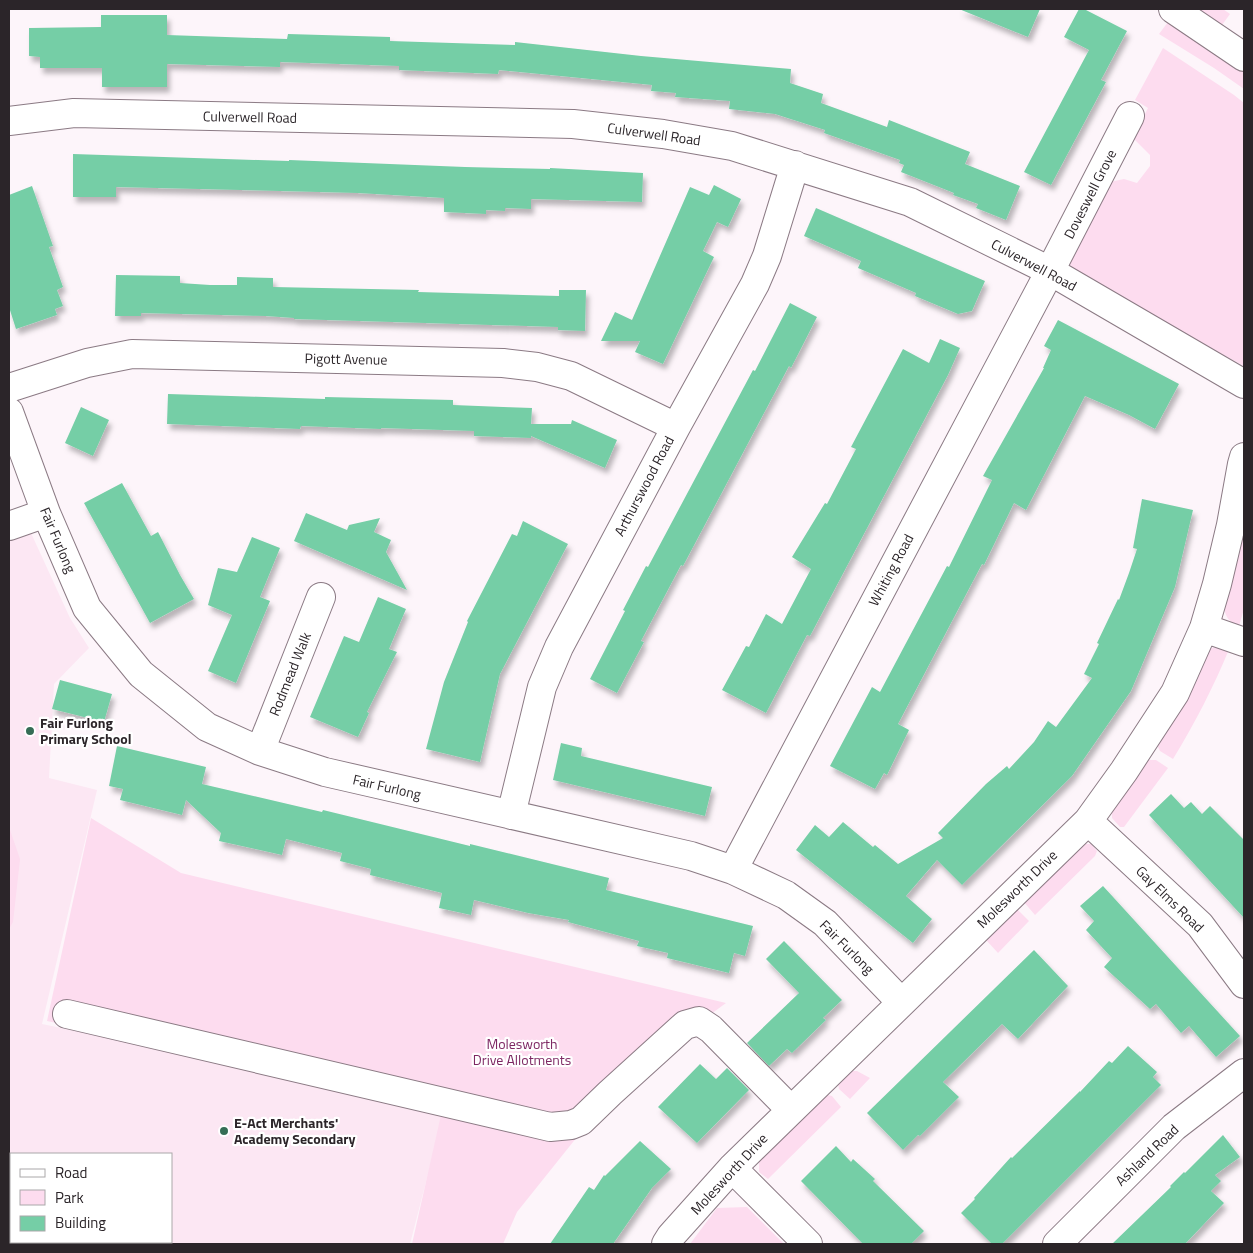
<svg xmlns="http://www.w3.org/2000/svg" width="1253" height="1253" font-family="'Titillium Web',sans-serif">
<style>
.built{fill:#fce7f3;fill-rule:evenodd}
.green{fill:#fddcef}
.building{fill:#75cea6;filter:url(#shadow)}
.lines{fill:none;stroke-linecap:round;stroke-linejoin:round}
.minor-casing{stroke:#8b7a84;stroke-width:30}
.minor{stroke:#fff;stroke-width:28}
.poi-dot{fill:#356d55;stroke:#fff;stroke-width:2}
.labels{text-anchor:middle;stroke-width:4.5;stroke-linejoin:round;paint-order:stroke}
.street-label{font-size:14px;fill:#2b2529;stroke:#fff}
.poi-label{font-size:14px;font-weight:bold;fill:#2b2529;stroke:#fff;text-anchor:start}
.park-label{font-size:14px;fill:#7d2863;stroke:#fff}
</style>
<defs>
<filter id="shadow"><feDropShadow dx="3" dy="5.5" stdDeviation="2.5" flood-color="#0004"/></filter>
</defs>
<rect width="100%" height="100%" fill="#fdf5fa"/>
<path class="built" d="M31 533 70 618 89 648 54 684 49 778 97 790 42 1024 445 1108 410 1244H9V540ZM11 1154H171V1242H11Z"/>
<path class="green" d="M1197 9H1223L1230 14 1222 25Z
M1168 22 1244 69V89L1214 68 1159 34Z
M1163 48 1234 95 1244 103V366L1096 286 1067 263 1110 182 1124 179 1137 183 1150 166V155L1133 138 1148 108 1135 100Z
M1244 511V609L1239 626C1229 622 1225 617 1224 606Z
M1220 646 1230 647C1214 686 1195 723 1173 759L1160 751 1157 745 1207 651 1212 648Z
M1146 760H1156L1168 768 1124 827H1120L1112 818V810Z
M91 818 181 873 726 1003 673 1042 589 1122 517 1212 503 1244H412L443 1106 47 1021Z
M9 827 20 859 13 922 9 929Z
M1082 844H1091L1097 851 1095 856 1035 915 1023 901Z
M1017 909 1029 921 998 953 987 941 984 934Z
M845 1071H857L870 1078 850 1099 839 1089 837 1078Z
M823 1094 832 1096 841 1107 768 1179 759 1172V1161L763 1153Z
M747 1207 784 1244H690L717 1208Z"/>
<path class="building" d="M959 9H1040L1028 37Z
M1079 9H1084L1127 31 1101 80 1106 82 1051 185 1024 172 1089 50 1064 37Z
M101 15H167V35L287 39 288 34 390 37V41L515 45V42L641 56 791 69 790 83 823 94 821 103 887 127 889 120 970 152 965 164 1020 186 1006 220 976 208 978 204 953 195 954 193 901 172 904 165 899 163 900 160 824 133 825 130 775 114 729 109 730 101 675 97 676 93 651 91 652 85 499 70 498 74 399 70V66L280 62V67L167 64V87H102V68H40V57L29 56V28L101 27Z
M73 154 289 161V160L465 167 550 169V168L643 173 642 202 531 199V209L505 208V211L486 210V214L444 212V198L358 193 116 187V197H73Z
M714 185 741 199 728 227 717 222 703 251 714 257 663 364 635 352 640 341H601L615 312 632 320 690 187 709 195Z
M32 186 53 246 49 247 63 287 57 290 63 306 55 309 57 315 16 329 9 307V195Z
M816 208 985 281 972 311 958 314 915 296 916 293 858 268 861 261 804 236Z
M116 275 180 276V283L210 285H237V277L273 278V287L419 290 418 292 559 296V290H586L585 331 558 330V327L294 319V318L266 316 141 313V316H115Z
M790 303 817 317 791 368 789 366 683 566 681 565 641 641 644 642 617 693 590 679 625 611 623 610 646 566 648 567 753 370 755 371Z
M1058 320 1179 384 1155 429 1129 415 1085 396 1026 510 1014 503 984 565 982 564 898 724 909 730 887 775 884 773 875 789 830 766 872 687 880 692 947 566 949 567 992 480 983 476 1044 368H1043L1051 350 1044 346Z
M940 339 960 348 948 375 810 636 807 635 766 713 722 690 746 646 749 647 766 614 782 624 811 569 792 557 825 503 827 504 856 449 851 447 903 349 929 363Z
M168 394 325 399V397L453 400V405L532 408 531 424H571L572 420 617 440 605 468 531 436V438L474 436V431L381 428V429L301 426 300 429 167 424Z
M81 407 109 420 93 456 65 443Z
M122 483 151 536 158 532 180 575 194 599 150 623 84 503Z
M1142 499 1193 510 1175 587 1131 691 1072 776 962 885 937 860 906 896 932 919 913 943 796 850 815 825 829 837 843 822 873 847 875 845 898 864 943 838 938 833 986 784 1007 766 1009 769 1034 742 1048 721 1056 727 1092 678 1084 674 1099 644 1097 643 1118 599 1119 600 1129 573 1137 549 1133 548Z
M306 513 347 530 349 525 380 518 374 532 391 540 386 552 407 590 294 541Z
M523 521 568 544 500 674 480 762 426 749 444 682 468 622 467 621 512 534 517 536Z
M252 537 280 548 260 597 270 601 236 683 208 671 232 615 208 605 218 568 237 572Z
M378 597 406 609 389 649 397 652 367 712 369 713 358 737 310 717 344 636 359 642Z
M60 680 112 694 104 722 52 709Z
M561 743 582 748 581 756 712 787 705 816 553 780Z
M117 746 206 767 202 784 322 812 323 810 470 846V844L609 878 606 890 753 926 745 956 734 953 729 973 667 958 668 953 637 946 639 941 568 922 569 920 528 913 474 900 471 915 439 908 442 893 370 875 371 869 340 861 342 853 286 839 282 855 219 841 221 833 186 800 182 815 120 800 123 789 109 786Z
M1171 794 1184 808 1191 802 1202 814 1210 806 1244 840V918L1149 815Z
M1103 886 1240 1036 1216 1057 1189 1026 1181 1033 1156 1004 1150 1009 1104 967 1112 958 1086 930 1094 921 1080 906Z
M784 941 842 1000 823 1018 826 1020 792 1053 787 1049 769 1066 747 1043 799 993 766 959Z
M1034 950 1068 986 1018 1039 1002 1024 943 1082 959 1097 920 1136 918 1135 903 1150 867 1113Z
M1128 1046 1157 1072 1153 1077 1161 1085 1002 1244H992L961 1213 975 1199 974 1198 1011 1157 1012 1158 1080 1091V1092L1109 1061 1112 1063Z
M700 1064 716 1079 727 1068 749 1090 697 1143 658 1107Z
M1223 1135 1240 1157 1215 1175 1221 1181 1211 1191 1224 1203 1185 1244H1112L1171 1187 1170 1186 1184 1172 1185 1173Z
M640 1141 671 1169 652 1188 613 1244H550L589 1187 594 1190 604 1175 605 1176Z
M836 1146 851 1162 853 1159 875 1179 873 1181 924 1231 911 1244H863L801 1181Z"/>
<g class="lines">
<g class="minor-casing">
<path id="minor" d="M1173 9 1244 57
M9 121 74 113 573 124 663 134 732 146 910 202 1050 271 1244 384
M9 388 87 363 132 354 503 363 537 367 571 376 676 427
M9 412 46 513 87 608 141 674 207 727 260 751 325 772 691 856 733 870 786 895 825 923 901 1002
M9 526 46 513
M1204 628 1244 642
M260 751 321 597
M511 815 542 687 559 647 676 427 755 284 767 256 795 165
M1088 821 1200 925 1244 984
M733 870 1050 271 1130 116
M67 1014 550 1127 571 1125 581 1121 610 1093 685 1025 699 1021 711 1029 791 1110
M732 1168 808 1244
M666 1244 671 1236 732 1168 1088 821 1124 771 1175 693 1204 628 1217 584 1231 525 1242 464 1244 457
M1057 1244 1174 1127 1244 1073"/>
</g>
<use href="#minor" class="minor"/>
</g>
<g class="poi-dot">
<circle cx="30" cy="731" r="5"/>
<circle cx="224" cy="1131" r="5"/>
</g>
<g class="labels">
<g class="street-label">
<text transform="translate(250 117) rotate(1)" y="5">Culverwell Road</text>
<text transform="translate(654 134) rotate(8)" y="5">Culverwell Road</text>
<text transform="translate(1090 194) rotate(-63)" y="5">Doveswell Grove</text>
<text transform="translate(1034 265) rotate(28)" y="5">Culverwell Road</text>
<text transform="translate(346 359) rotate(1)" y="5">Pigott Avenue</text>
<text transform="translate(644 486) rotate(-62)" y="5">Arthurswood Road</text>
<text transform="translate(58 540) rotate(67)" y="5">Fair Furlong</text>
<text transform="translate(891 570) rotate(-62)" y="5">Whiting Road</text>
<text transform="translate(290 674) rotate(-68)" y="5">Rodmead Walk</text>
<text transform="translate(387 787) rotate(13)" y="5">Fair Furlong</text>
<text transform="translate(1017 889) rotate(-44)" y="5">Molesworth Drive</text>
<text transform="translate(1170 899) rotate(44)" y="5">Gay Elms Road</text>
<text transform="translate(847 947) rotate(45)" y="5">Fair Furlong</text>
<text transform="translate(1147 1155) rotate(-44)" y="5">Ashland Road</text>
<text transform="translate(729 1174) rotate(-47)" y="5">Molesworth Drive</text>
</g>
<g class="poi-label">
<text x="40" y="728">Fair Furlong<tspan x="40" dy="16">Primary School</tspan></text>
<text x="234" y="1128">E-Act Merchants'<tspan x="234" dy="16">Academy Secondary</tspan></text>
</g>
<g class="park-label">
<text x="522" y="1049">Molesworth<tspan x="522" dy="16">Drive Allotments</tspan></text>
</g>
</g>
<rect width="1253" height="1253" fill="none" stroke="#2b2529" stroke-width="20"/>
<rect x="10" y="1153" width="162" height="90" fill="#ffffff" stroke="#aaa8a9"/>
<rect x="20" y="1169" width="25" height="8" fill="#ffffff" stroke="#aaa8a9"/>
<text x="55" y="1178" font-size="15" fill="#2b2529">Road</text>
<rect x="20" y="1190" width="25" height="15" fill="#fddcef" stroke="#aaa8a9"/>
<text x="55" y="1203" font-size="15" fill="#2b2529">Park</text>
<rect x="20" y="1216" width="25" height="15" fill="#75cea6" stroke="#aaa8a9"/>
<text x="55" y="1228" font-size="15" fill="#2b2529">Building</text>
</svg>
